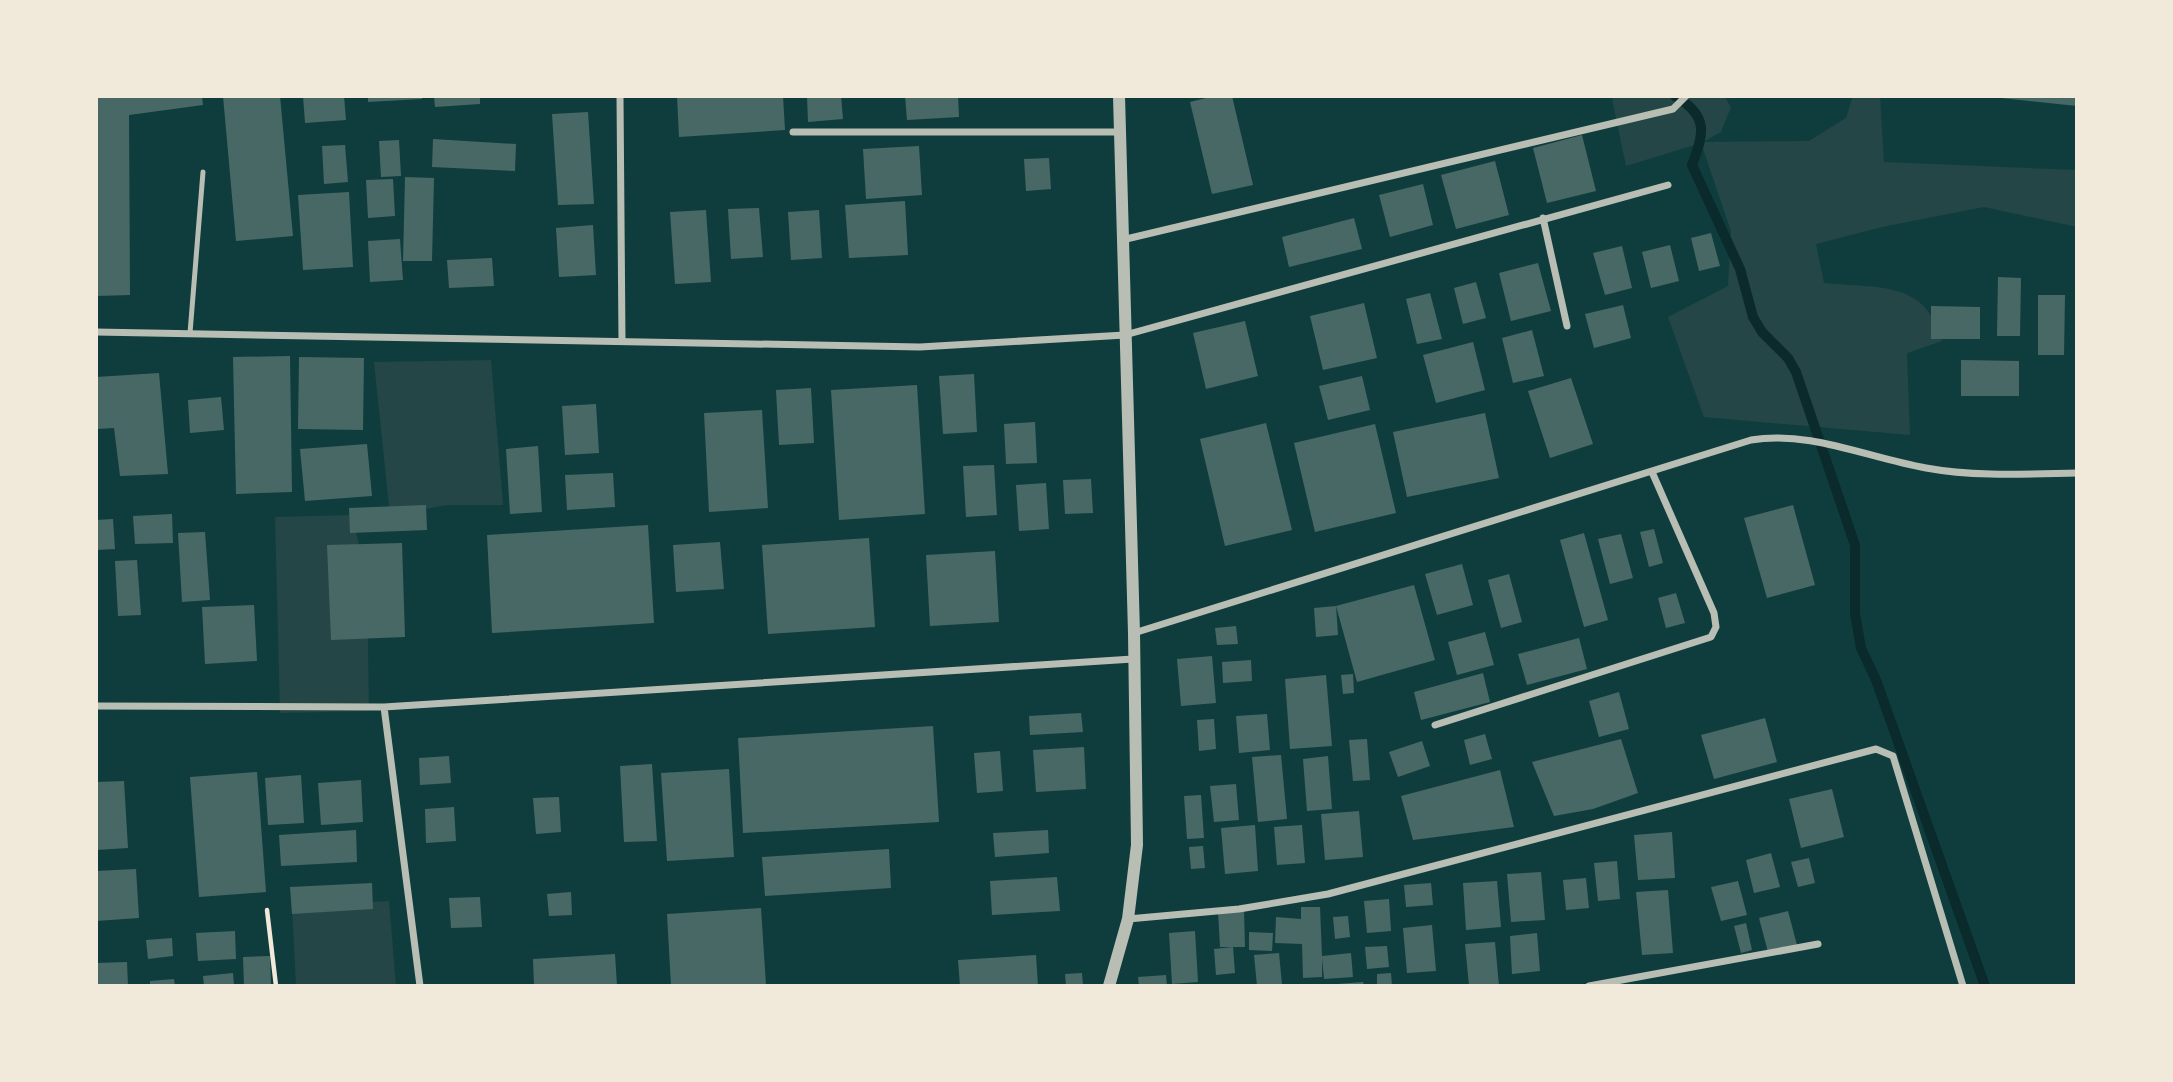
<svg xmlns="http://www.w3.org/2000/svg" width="2173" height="1082" font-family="Overpass,sans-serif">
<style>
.green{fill:#244646}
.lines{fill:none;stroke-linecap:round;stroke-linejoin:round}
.stream{stroke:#0a2a2b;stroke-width:10}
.building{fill:#486865}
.path{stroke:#f1e9da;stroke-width:4.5}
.service{stroke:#b8beb3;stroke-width:5}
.minor{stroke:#b8beb3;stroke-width:7}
.tertiary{stroke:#b8beb3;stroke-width:12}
</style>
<rect width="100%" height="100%" fill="#0f3d3e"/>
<path class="green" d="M1619 96H1724L1731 107 1721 132 1703 142 1809 141 1846 118 1853 96H1880L1884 162 2077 170V227L1984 207 1882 227 1816 244 1824 283C1879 289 1925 279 1942 341L1907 353 1910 435 1704 417 1668 317 1728 286 1731 231 1701 143 1626 166 1612 99Z
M491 360 503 505H448L390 515 374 362Z
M352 515 367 579 369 711 280 713 275 517Z
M389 901 396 986H296L292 906Z"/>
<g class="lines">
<path class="stream" d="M1675 96C1709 116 1704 133 1692 165L1740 269 1753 317 1762 332 1788 358 1796 372 1855 545V614L1861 648 1876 680 1985 986"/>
</g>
<path class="building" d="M96 96H202L203 105 129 115 130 295 96 296Z
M223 96H280L293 236 236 241Z
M303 96H344L346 120 305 123Z
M368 96H422V99L368 102Z
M434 96H480V104L435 107Z
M677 96H783L785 130 679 137Z
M807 96H841L843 119 808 122Z
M905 96H958L959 117 907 120Z
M1214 96H1232L1253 185 1212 194 1190 102Z
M2002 96H2077V106L2001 98Z
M588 112 594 204 558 205 552 114Z
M1582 135 1596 191 1547 203 1533 148Z
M433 139 516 144 515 171 432 167Z
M399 140 401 176 381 177 379 141Z
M345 145 348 182 324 184 322 146Z
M919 146 922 195 866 199 863 149Z
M1049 158 1051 189 1026 191 1024 159Z
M1495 161 1509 215 1456 229 1441 175Z
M405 177 434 178 432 261H403Z
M393 179 395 216 368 218 366 180Z
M1423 184 1433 225 1390 237 1379 195Z
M349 192 353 267 303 270 298 195Z
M905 201 908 255 849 258 845 205Z
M759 208 763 257 731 259 728 209Z
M706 210 711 282 675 284 670 212Z
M819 210 822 258 791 260 788 212Z
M1354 218 1362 249 1289 267 1282 237Z
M593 225 596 275 559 277 556 228Z
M1711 233 1720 266 1699 271 1691 238Z
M400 239 403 280 370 282 368 241Z
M1670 245 1679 281 1651 288 1642 252Z
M1622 246 1632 288 1605 295 1593 253Z
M492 258 494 286 449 288 447 260Z
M1538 263 1551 311 1511 321 1499 273Z
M1998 277 2021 278 2020 336H1997Z
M1476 282 1486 318 1463 324 1454 288Z
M1430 293 1442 339 1417 344 1406 299Z
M2038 295H2065L2064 355H2038Z
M1364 303 1377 358 1323 370 1310 316Z
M1623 305 1631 338 1594 348 1585 314Z
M1931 306 1980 307V339H1931Z
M1245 321 1258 376 1206 389 1193 333Z
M1532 330 1544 376 1513 383 1502 338Z
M1473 342 1485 390 1436 403 1423 355Z
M290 356 292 492 236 494 233 357Z
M299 357 364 358 363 430 298 429Z
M1961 360 2019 361V396H1961Z
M159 373 168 474 120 476 114 428 97 429 96 377Z
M974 374 977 432 943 434 939 376Z
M1362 376 1370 410 1328 420 1319 386Z
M1571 378 1593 444 1550 458 1528 391Z
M917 385 925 514 839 520 831 390Z
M811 388 814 443 779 445 776 390Z
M221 397 224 430 190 433 188 400Z
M596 404 599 453 565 455 562 406Z
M762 410 768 508 709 512 704 413Z
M1485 413 1499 478 1407 497 1393 432Z
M1035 422 1037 463 1006 464 1004 424Z
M1266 423 1292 530 1225 546 1200 439Z
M1375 424 1396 513 1315 532 1294 443Z
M367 444 372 496 305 501 300 449Z
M538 446 542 512 510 514 506 449Z
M994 465 997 515 966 517 963 466Z
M613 473 615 507 567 510 565 475Z
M1091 479 1093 513 1065 514 1063 480Z
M1046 483 1049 529 1019 531 1016 485Z
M426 505 427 530 350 533 349 508Z
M1793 505 1815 585 1767 598 1744 518Z
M172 514 173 543 135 544 133 516Z
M113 519 115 549 96 550V520Z
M648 525 654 623 492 633 487 535Z
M1654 529 1663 563 1649 567 1640 532Z
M205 532 210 600 182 602 178 533Z
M1584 533 1608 620 1584 627 1560 540Z
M1621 534 1633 578 1610 584 1598 539Z
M869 538 875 627 768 634 762 545Z
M720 542 724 589 676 592 673 545Z
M402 543 405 637 331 640 327 545Z
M995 551 999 622 930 626 926 555Z
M137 560 141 615 118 616 115 561Z
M1462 564 1473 605 1437 615 1425 574Z
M1509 574 1522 622 1501 628 1488 580Z
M1414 585 1435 660 1357 682 1336 606Z
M1676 593 1685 623 1666 628 1658 598Z
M254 605 257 661 205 664 202 607Z
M1336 606 1338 635 1316 637 1314 608Z
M1236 626 1238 644 1217 645 1215 628Z
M1485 632 1494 665 1457 675 1448 642Z
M1579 638 1587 669 1527 685 1518 654Z
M1212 656 1216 703 1181 706 1177 659Z
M1251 660 1252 681 1223 683 1222 662Z
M1483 673 1490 702 1421 720 1414 692Z
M1353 674 1354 693 1343 694 1341 675Z
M1326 675 1332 746 1290 749 1285 679Z
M1619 692 1629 729 1599 737 1589 701Z
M1081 713 1083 732 1030 735 1029 716Z
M1267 714 1270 750 1239 753 1236 716Z
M1765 718 1777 762 1714 779 1701 735Z
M1214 719 1216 749 1199 751 1197 720Z
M933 726 939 822 743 833 738 738Z
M1485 734 1492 759 1470 765 1464 740Z
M1367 739 1370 780 1353 781 1349 740Z
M1621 739 1638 793 1593 809 1554 816 1532 762Z
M1422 741 1430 766 1398 777 1389 752Z
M1084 747 1086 789 1036 792 1033 750Z
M1000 751 1003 791 977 793 974 753Z
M1281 755 1287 819 1258 822 1252 757Z
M449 756 451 783 420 785 419 758Z
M1328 756 1332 809 1307 811 1303 759Z
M652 764 657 841 624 842 620 766Z
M729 769 734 857 667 861 661 773Z
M1500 770 1514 827 1413 840 1401 796Z
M257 772 266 892 199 897 190 777Z
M301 775 304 823 268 825 265 778Z
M361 780 363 822 321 825 318 783Z
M124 781 128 848 96 850V782Z
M1236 784 1239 820 1214 822 1210 786Z
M1832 789 1844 837 1801 848 1789 799Z
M1201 795 1204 838 1187 839 1184 796Z
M559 797 561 832 536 834 533 798Z
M454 807 456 841 426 843 425 809Z
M1359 811 1363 857 1325 860 1321 814Z
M1255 825 1258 871 1225 874 1221 828Z
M1302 825 1305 863 1277 865 1274 827Z
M356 830 357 862 281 866 279 835Z
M1048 830 1049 853 995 857 993 833Z
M1672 832 1675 878 1638 880 1634 835Z
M1203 846 1205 868 1191 869 1189 847Z
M889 849 891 888 765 896 762 857Z
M1771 853 1780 887 1754 893 1746 860Z
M1809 858 1815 883 1798 887 1791 862Z
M1617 861 1620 899 1598 901 1594 863Z
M136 869 139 918 96 921V871Z
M1541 872 1545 920 1511 922 1507 874Z
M1057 877 1060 911 992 915 990 881Z
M1586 878 1589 908 1566 910 1563 880Z
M1497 881 1501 927 1466 930 1463 883Z
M1738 881 1747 915 1721 921 1711 887Z
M372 883 373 909 292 914 290 887Z
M1431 883 1433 905 1406 907 1404 885Z
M1668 890 1673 953 1642 955 1636 892Z
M571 892 572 915 549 916 547 894Z
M480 897 482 927 451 928 449 898Z
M1389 899 1391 931 1367 933 1364 901Z
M1301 907H1320L1322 956 1351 953 1353 977 1324 979 1322 958V977L1303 978 1302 944 1275 943 1276 917 1301 919Z
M761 908 766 985 671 986 667 914Z
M1244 911 1245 947H1220L1218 912Z
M1788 911 1797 945 1768 952 1759 918Z
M1348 916 1350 937 1335 939 1333 917Z
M1746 923 1752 950 1741 953 1734 926Z
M1432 925 1436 971 1407 973 1403 928Z
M235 931 236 959 198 961 196 933Z
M1195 931 1198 982 1172 984 1169 933Z
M1249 932 1273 933 1272 951 1249 950Z
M1537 933 1540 971 1512 974 1510 936Z
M172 938 173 956 148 959 146 940Z
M1495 942 1499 986H1469L1465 944Z
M1387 946 1389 967 1367 969 1365 947Z
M1233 947 1235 973 1216 975 1214 949Z
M1279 953 1282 985 1257 986 1254 955Z
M615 954 617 986H534L533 959Z
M1036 955 1038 986H960L958 960Z
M270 956 271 986H244L243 957Z
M127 962 128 986H96V963Z
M233 973 234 986H204L203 976Z
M1082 973 1083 986H1066L1065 974Z
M1391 973 1392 986H1377V974Z
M1166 975 1167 986H1139L1138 977Z
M174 979 175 986H150V981Z
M1363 982 1364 986H1337V984Z"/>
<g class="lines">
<path class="path" d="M267 910 276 986"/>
<path class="service" d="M190 333 203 172"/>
<path class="minor" d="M620 96 622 341
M793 132H1120
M1543 218 1567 326
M1122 240 1673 109 1686 96
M96 332 920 347 1125 335 1668 185
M1134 633 1751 440C1809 430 1868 458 1926 468 1975 477 2027 474 2077 473
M96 706 384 707 1133 659
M384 707 420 986
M1435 725 1711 637 1716 627 1714 613 1652 472
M1128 919 1239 909 1328 894 1876 749 1893 756 1963 986
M1589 986 1818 944"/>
<path class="tertiary" d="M1109 986 1128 919 1137 845 1134 633 1119 96"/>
</g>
<rect width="2173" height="1082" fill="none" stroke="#f1e9da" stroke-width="196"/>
</svg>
